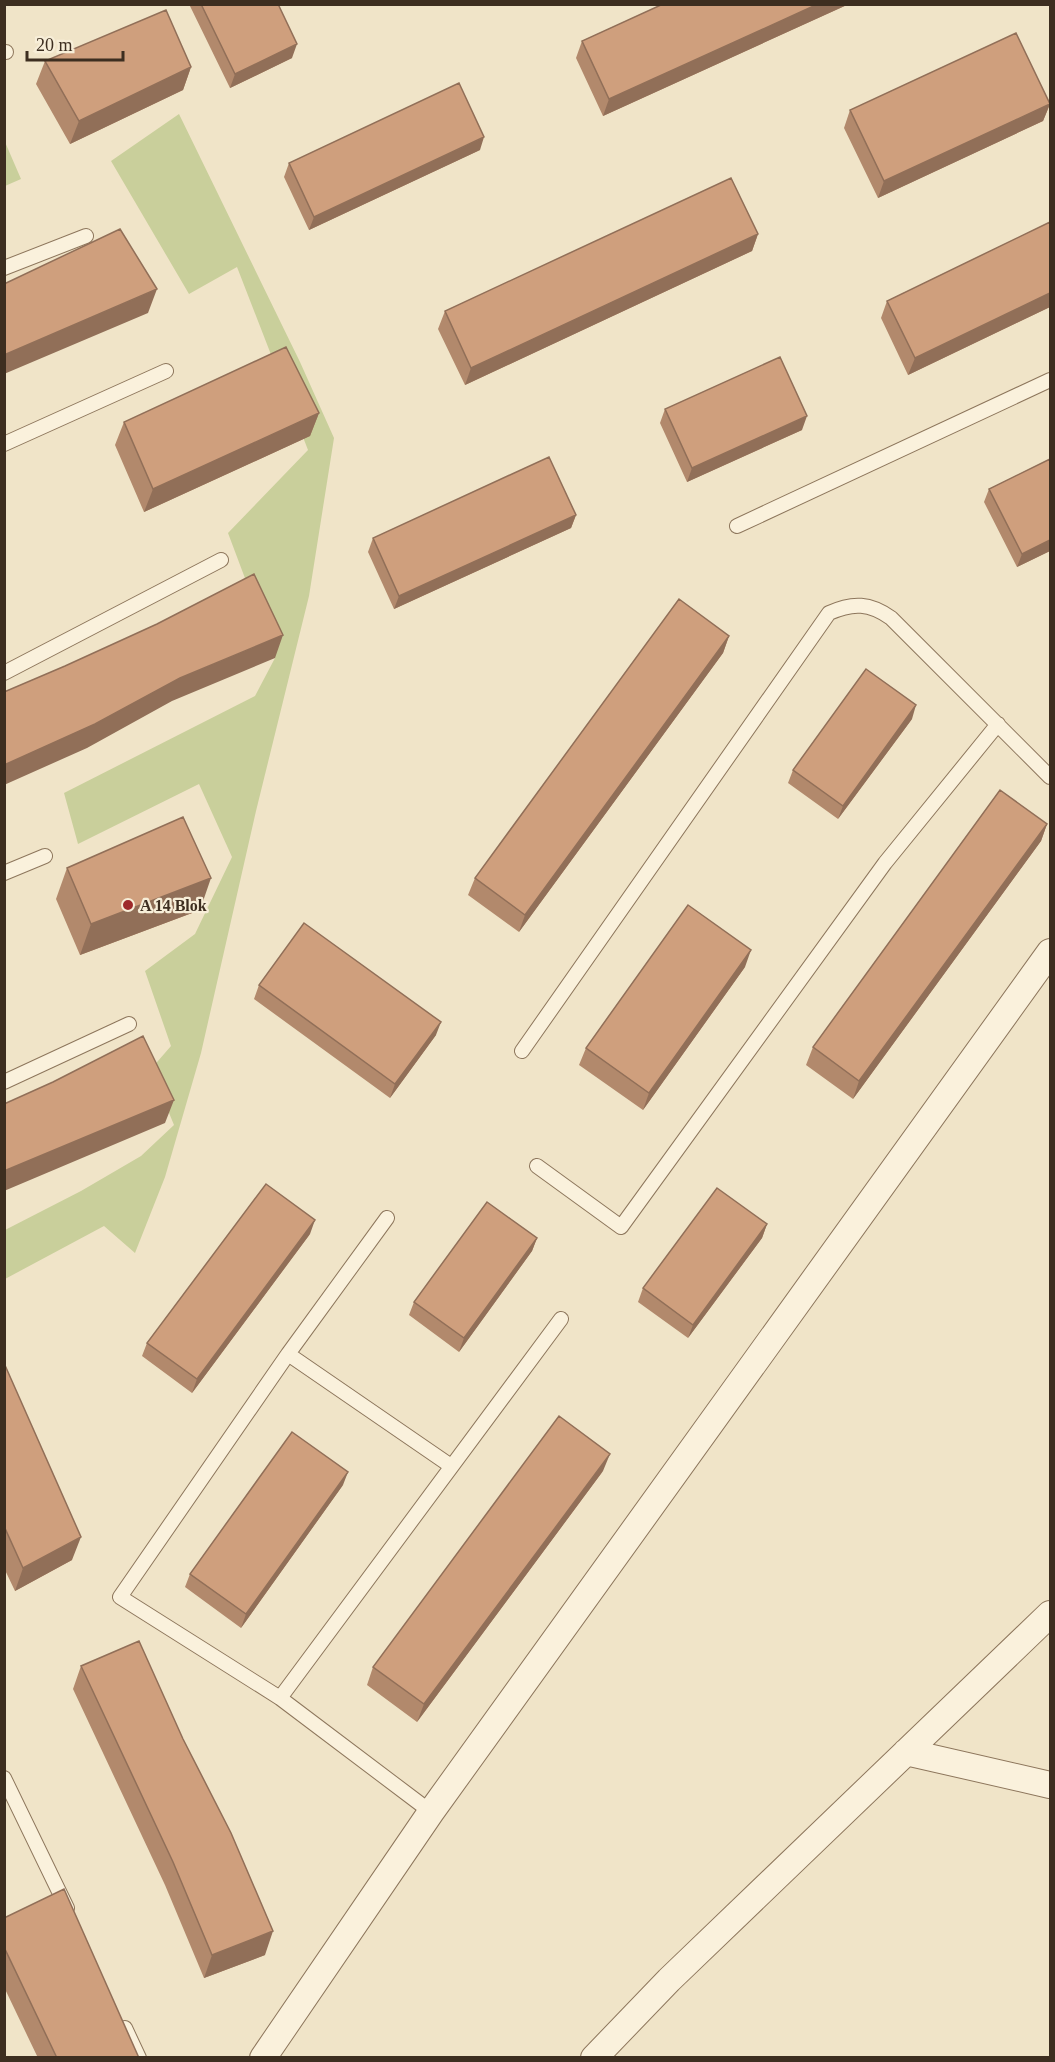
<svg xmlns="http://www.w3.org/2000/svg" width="1055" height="2062" font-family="Georgia,serif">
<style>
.green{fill:#c9cf9b}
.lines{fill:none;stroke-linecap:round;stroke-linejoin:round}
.lane-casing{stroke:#8d765c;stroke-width:16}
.street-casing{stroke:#8d765c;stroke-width:28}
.lane{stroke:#faf1dc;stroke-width:14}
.street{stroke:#faf1dc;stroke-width:26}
.wall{fill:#b2896c}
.shaded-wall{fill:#916f58}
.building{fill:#cf9f7d;stroke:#916f58;stroke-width:1.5}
.poi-dot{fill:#9e2a2b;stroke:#f7eed8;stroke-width:2}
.labels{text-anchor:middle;stroke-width:4.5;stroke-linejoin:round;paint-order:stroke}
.poi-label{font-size:16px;font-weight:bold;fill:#3d2e20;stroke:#f7eed8;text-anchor:start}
</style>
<rect width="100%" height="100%" fill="#f0e4c8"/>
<path class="green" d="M179 114 300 362 334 438 309 596 256 811 201 1053 165 1177 135 1253 104 1226 5 1279V1230L81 1191 141 1156 174 1125 151 1069 171 1046 145 971 195 934 232 857 199 784 78 844 64 793 255 696 275 658 228 533 308 450 237 267 189 294 111 161Z
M5 142 21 179 5 186H4Z"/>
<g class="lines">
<g class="lane-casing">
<path id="lane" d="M4 52H6
M4 268 86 236
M4 444 166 371
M737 526 1050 380
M4 673 221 560
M4 873 45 856
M522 1051 829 613C853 602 870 603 891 618L1050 777
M4 1082 129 1024
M537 1166 621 1227 885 863 998 724
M387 1218 288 1354 120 1597 280 1698 431 1812
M288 1354 451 1466
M280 1698 561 1319
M4 1778 67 1908
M125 2028 139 2058"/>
</g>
<g class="street-casing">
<path id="street" d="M906 1752 1050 1785
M263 2058 431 1812 1050 952
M594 2058 669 1980 1050 1614"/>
</g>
<use href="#lane" class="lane"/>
<use href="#street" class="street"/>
</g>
<path class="wall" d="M189 4H278L292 58 230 88Z
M663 4H849L603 116 576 58 582 41Z
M45 61 191 67 183 90 70 144 36 84Z
M1050 104 1043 121 878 198 844 128 850 110Z
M480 150 309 230 284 177 289 163Z
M1050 222V307L908 375 881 318 887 301Z
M758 234 752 251 465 385 438 329 445 311Z
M665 409 802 430 687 482 660 423Z
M319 413 310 436 144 512 115 445 124 422Z
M1050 459V551L1017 567 984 502 989 489Z
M576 515 571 528 394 609 368 552 373 538Z
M729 636 723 653 519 932 468 895 475 878Z
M912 719 838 819 788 783 793 770Z
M1047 824 1041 841 853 1099 806 1065 813 1047Z
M67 868 200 910 80 955 56 899Z
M745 967 643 1110 579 1065 586 1048Z
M259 985 436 1035 390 1098 254 999Z
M767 1224 762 1238 688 1338 638 1302 643 1288Z
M310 1234 192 1393 142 1356 147 1343Z
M537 1238 532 1251 459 1352 409 1315 414 1302Z
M4 1363 72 1560 15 1591 4 1568Z
M603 1471 417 1722 367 1685 373 1667Z
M343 1485 241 1628 185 1587 190 1574Z
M81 1666 183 1739 265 1955 204 1978 165 1885 73 1689Z
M4 1918 139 2058H38L4 1987Z"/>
<path class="shaded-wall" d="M818 4H849L603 116 609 99Z
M297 44 292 58 230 88 235 74Z
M191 67 183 90 70 144 79 121Z
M1050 104 1043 121 878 198 884 181Z
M484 137 480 150 309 230 314 217Z
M758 234 752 251 465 385 471 368Z
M157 289 148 313 4 374V355Z
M1050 293V307L908 375 915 358Z
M319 413 310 436 144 512 153 489Z
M807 416 802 430 687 482 692 468Z
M576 515 571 528 394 609 399 596Z
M1050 540V551L1017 567 1022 554Z
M283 635 275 658 172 701 87 748 4 785V765L180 678Z
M729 636 723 653 519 932 525 915Z
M916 705 912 719 838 819 843 806Z
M1047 824 1041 841 853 1099 859 1081Z
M211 878 200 910 80 955 91 924Z
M751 950 745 967 643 1110 649 1093Z
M441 1022 436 1035 390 1098 395 1084Z
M174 1100 165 1123 4 1191V1171Z
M315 1220 310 1234 192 1393 197 1379Z
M767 1224 762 1238 688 1338 693 1325Z
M537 1238 532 1251 459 1352 464 1338Z
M610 1454 603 1471 417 1722 424 1704Z
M348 1472 343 1485 241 1628 246 1614Z
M81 1537 72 1560 15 1591 23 1568Z
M273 1931 265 1955 204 1978 212 1955Z"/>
<path class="building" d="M201 4H278L297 44 235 74Z
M663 4H818L609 99 582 41Z
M166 10 191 67 79 121 45 61Z
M1016 33 1050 104 884 181 850 110Z
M459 83 484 137 314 217 289 163Z
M731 178 758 234 471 368 445 311Z
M1050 222V293L915 358 887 301Z
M120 229 157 289 4 355V284Z
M286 347 319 413 153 489 124 422Z
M780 357 807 416 692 468 665 409Z
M549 457 576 515 399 596 373 538Z
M1050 459V540L1022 554 989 489Z
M254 574 283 635 180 678 95 724 4 765V692L65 666 157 624Z
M679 599 729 636 525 915 475 878Z
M866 669 916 705 843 806 793 770Z
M1000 790 1047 824 859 1081 813 1047Z
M183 817 211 878 91 924 67 868Z
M688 905 751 950 649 1093 586 1048Z
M304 923 441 1022 395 1084 259 985Z
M143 1036 174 1100 4 1171V1104L53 1082Z
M266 1184 315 1220 197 1379 147 1343Z
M717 1188 767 1224 693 1325 643 1288Z
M487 1202 537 1238 464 1338 414 1302Z
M4 1363 81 1537 23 1568 4 1526Z
M559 1416 610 1454 424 1704 373 1667Z
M292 1432 348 1472 246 1614 190 1574Z
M139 1641 183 1739 231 1833 273 1931 212 1955 173 1862 81 1666Z
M64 1889 139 2058H57L4 1947V1918Z"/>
<circle class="poi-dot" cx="128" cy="905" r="6"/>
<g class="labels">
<g class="poi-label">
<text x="140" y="911">A 14 Blok</text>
</g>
</g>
<rect width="1055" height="2062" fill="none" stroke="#3d2e20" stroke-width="12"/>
<path d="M27 51v9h96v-9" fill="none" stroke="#3d2e20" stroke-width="3"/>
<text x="36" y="51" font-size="18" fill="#3d2e20" stroke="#f7eed8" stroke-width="4.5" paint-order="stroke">20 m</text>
</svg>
